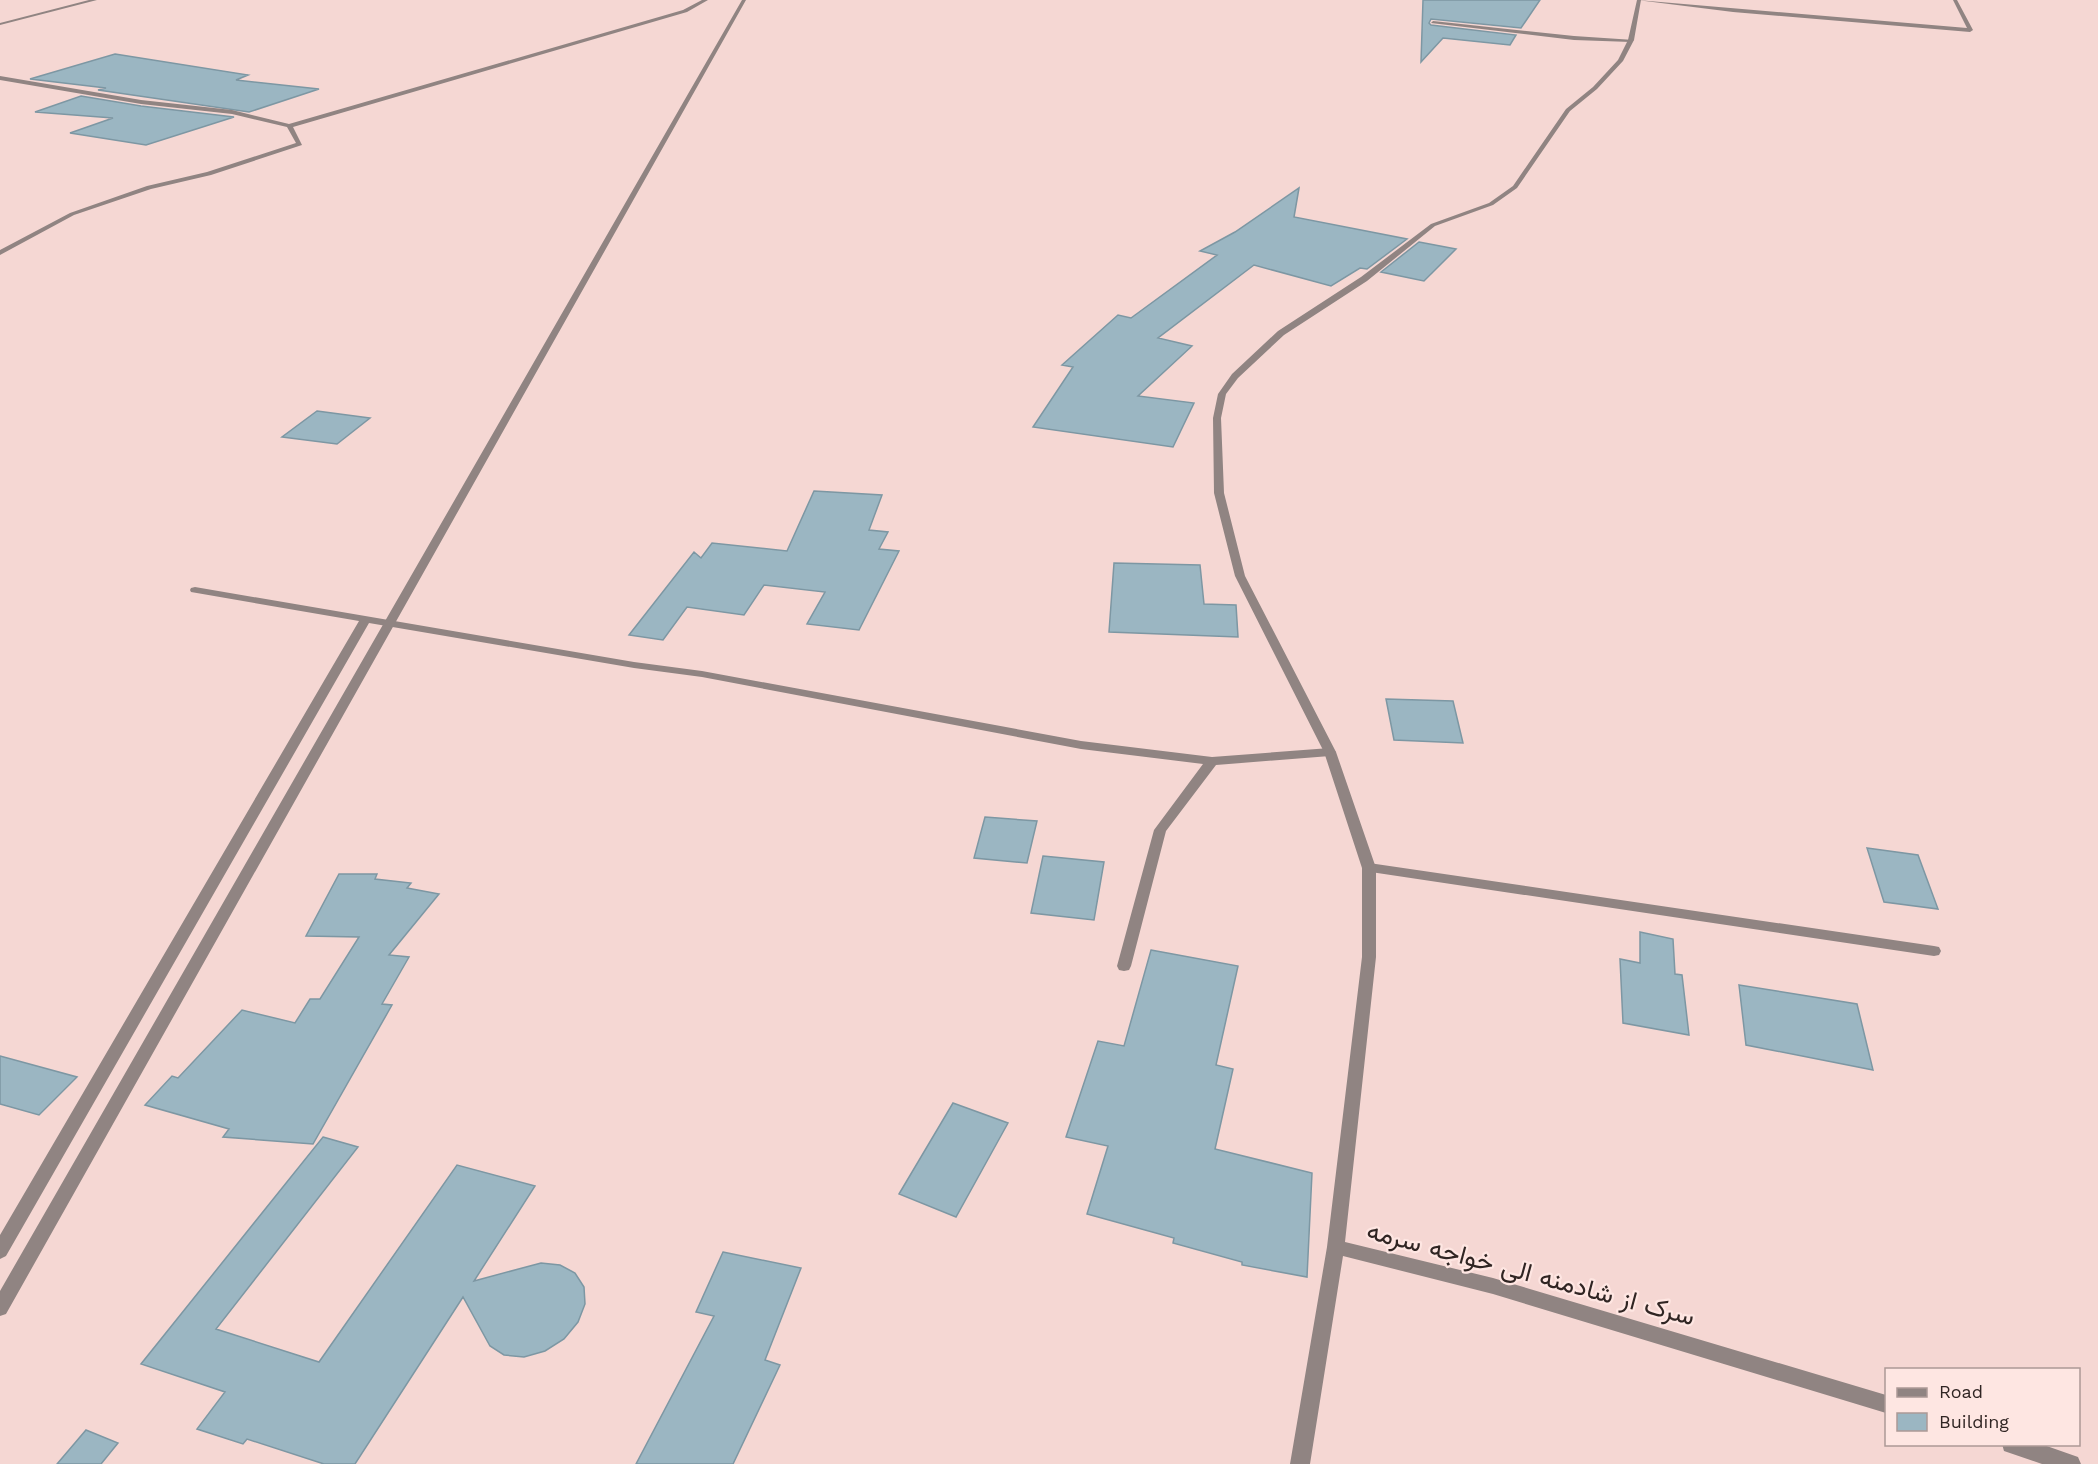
<svg xmlns="http://www.w3.org/2000/svg" width="2098" height="1464" font-family="'Work Sans',Vazirmatn,sans-serif">
<style>
.building{fill:#9bb6c2;stroke:#7d97a3;stroke-width:1.5}
.lines{fill:none;stroke-linecap:round;stroke-linejoin:round}
.minor{fill:#908482;fill-rule:evenodd}
.tertiary{fill:#908482;fill-rule:evenodd}
.labels{text-anchor:middle;stroke-width:4.5;stroke-linejoin:round;paint-order:stroke}
.near-street-label{font-size:26px;fill:#302523;stroke:#fee6e2}
</style>
<rect width="100%" height="100%" fill="#f5d7d3"/>
<path class="building" d="M1423 0H1540L1521 28 1431 19 1429 23 1431 25 1516 35 1510 45 1443 38 1421 62Z
M115 54 248 75 236 80 319 89 249 112 98 90 106 88 30 79Z
M81 96 141 106 234 117 146 145 70 133 113 118 35 112Z
M1299 188 1294 217 1407 239 1367 269 1360 268 1331 286 1254 265 1158 338 1192 346 1138 396 1194 403 1173 447 1033 427 1073 367 1062 365 1118 315 1131 318 1217 255 1200 251 1235 232Z
M1419 242 1456 249 1424 281 1381 272Z
M317 411 370 418 337 444 282 437Z
M814 491 882 495 869 530 888 532 879 549 899 551 859 630 807 624 825 592 764 585 744 615 687 607 663 640 629 635 694 552 701 558 712 543 787 551Z
M1114 563 1200 565 1204 604 1236 605 1238 637 1109 632Z
M1386 699 1453 701 1463 743 1394 740Z
M985 817 1037 821 1027 863 974 858Z
M1867 848 1918 855 1938 909 1884 902Z
M1043 856 1104 862 1094 920 1031 913Z
M339 874H377L375 879 411 883 407 888 439 894 389 955 409 957 382 1004 392 1005 313 1144 223 1137 229 1129 145 1105 172 1076 178 1078 242 1010 295 1023 310 999H320L359 937 306 936Z
M1640 932 1673 939 1675 974 1682 975 1689 1035 1623 1023 1620 959 1640 963Z
M1151 950 1238 966 1216 1065 1233 1069 1215 1149 1312 1173 1307 1277 1242 1265V1262L1173 1243 1174 1238 1087 1214 1108 1146 1066 1137 1098 1041 1124 1046Z
M1739 985 1857 1004 1873 1070 1746 1045Z
M0 1056 77 1077 39 1115 0 1104Z
M953 1103 1008 1123 956 1217 899 1194Z
M323 1137 358 1147 216 1329 319 1362 457 1165 535 1186 474 1281 541 1263 560 1265 575 1273 584 1287 585 1304 578 1322 564 1339 545 1351 524 1357 504 1355 490 1346 463 1297 355 1464H324L247 1439 243 1444 197 1429 225 1392 141 1364Z
M723 1252 801 1268 765 1360 780 1365 733 1464H636L714 1316 696 1312Z
M86 1430 118 1443 101 1464H57Z"/>
<g class="lines">
<path class="minor" d="M89 0H97L0 25V23Z
M702 0H708L687 12 293 127 302 145 211 175 151 189 74 215 0 255V250L70 213 147 186 207 172 296 143 287 127 232 114 141 104 0 80V76L141 100 232 110 289 124 683 10Z
M1637 0 1967 28 1953 0H1957L1973 30 1970 32 1733 12Z
M1433 21 1574 36 1634 40 1631 42 1574 40 1431 23Z
M195 587 634 662 702 671 1081 741 1212 757 1330 748 1336 752 1330 756 1216 765 1166 831 1131 966 1129 970 1124 971 1119 970 1117 966 1154 830 1203 764 1081 749 702 677 634 668 369 623 6 1256 0 1259V1235L359 621 191 592 190 590 191 588Z
M1369 863 1934 946 1939 947 1941 951 1939 955 1934 956 1364 871 1362 868 1364 865Z"/>
<path class="tertiary" d="M742 0H746L6 1314 0 1316V1291Z
M1637 0H1641L1634 40 1623 61 1597 89 1570 111 1517 188 1493 205 1435 226 1367 281 1284 335 1238 378 1226 394 1221 418 1224 493 1245 576 1336 752 1376 868V957L1345 1242 1493 1278 1886 1395V1413L1493 1294 1343 1256 1310 1464H1290L1327 1247 1362 957V868L1324 752 1235 576 1214 493 1213 418 1218 394 1232 374 1278 331 1361 277 1431 224 1489 203 1513 186 1566 109 1593 87 1618 60 1628 40Z
M2002 1444H2041L2078 1457 2081 1464H2042L2004 1451Z"/>
</g>
<g class="labels">
<g class="near-street-label">
<text transform="translate(1531 1273) rotate(15)" y="9">سرک از شادمنه الی خواجه سرمه</text>
</g>
</g>
<rect x="1885" y="1368" width="195" height="78" fill="#fee6e2" stroke="#ac9996" stroke-width="1.5"/>
<rect x="1897" y="1388" width="30" height="9" fill="#908482" stroke="#ac9996" stroke-width="1.5"/>
<text x="1939" y="1398" font-size="18" fill="#302523">Road</text>
<rect x="1897" y="1413" width="30" height="18" fill="#9bb6c2" stroke="#ac9996" stroke-width="1.5"/>
<text x="1939" y="1428" font-size="18" fill="#302523">Building</text>
</svg>
